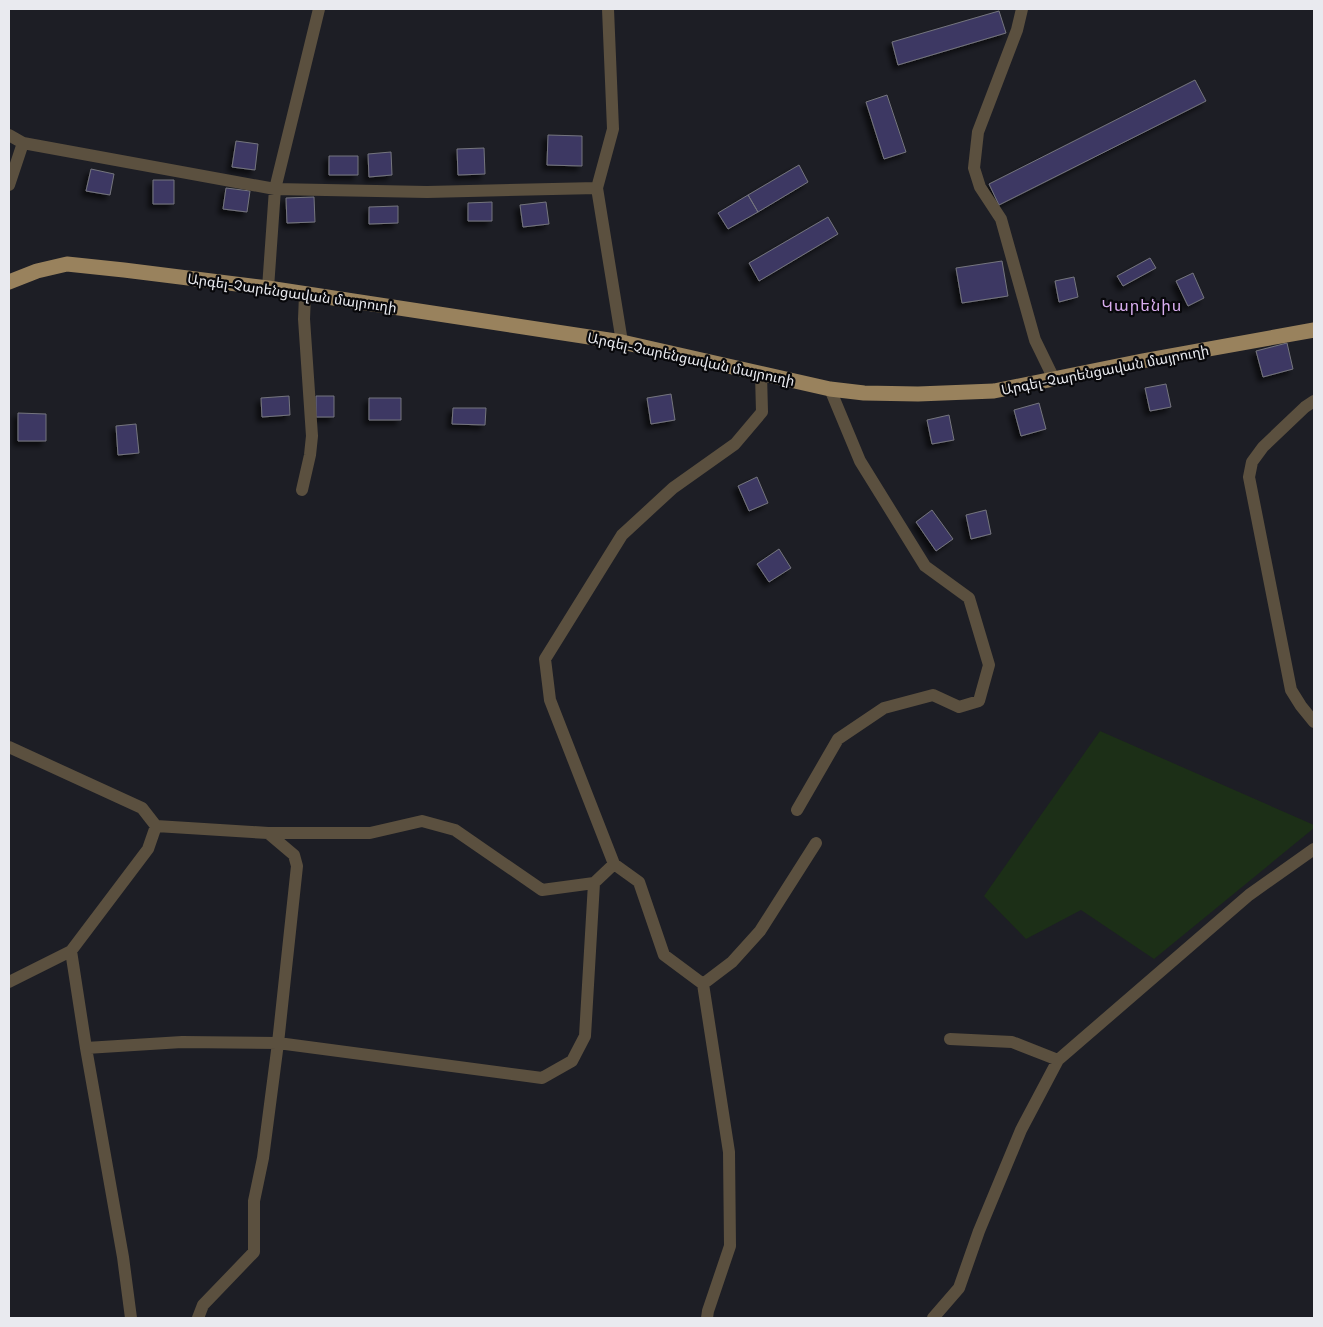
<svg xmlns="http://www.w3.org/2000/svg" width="1323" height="1327" font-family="Raleway,'Noto Sans Armenian',sans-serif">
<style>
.green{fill:#1c2f17}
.building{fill:#3c3963;stroke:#75757e;filter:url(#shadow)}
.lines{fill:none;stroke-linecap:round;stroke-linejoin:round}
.minor{stroke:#5b503f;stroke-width:12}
.major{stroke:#99825d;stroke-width:15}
.labels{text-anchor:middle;stroke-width:4.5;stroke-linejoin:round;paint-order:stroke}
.street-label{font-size:14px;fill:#e9eaef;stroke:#08080b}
.quarter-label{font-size:16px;letter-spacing:1px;fill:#d8adee;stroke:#08080b}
</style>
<defs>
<filter id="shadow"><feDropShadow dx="-4.5" dy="4.5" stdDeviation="2.5" flood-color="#0009"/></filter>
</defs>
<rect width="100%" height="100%" fill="#1d1e25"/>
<path class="green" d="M1100 731 1314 825V828L1154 959 1081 910 1026 939 984 896Z"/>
<path class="building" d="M999 11 1006 33 898 65 892 42Z
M1195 80 1206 101 999 205 989 184Z
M887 95 906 152 884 159 866 102Z
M548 135 582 136V166L547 165Z
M236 141 258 144 255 170 232 167Z
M484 148 485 174 458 175 457 149Z
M391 152 392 175 369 177 368 154Z
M329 156H358V175H329Z
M799 165 808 182 758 212 748 195Z
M91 169 114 174 110 195 86 191Z
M153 180H174V204H153Z
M226 188 250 191 247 212 223 209Z
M748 195 758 212 728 229 718 213Z
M314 197 315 222 287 223 286 198Z
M492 202V221H468V203Z
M546 202 549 224 523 227 520 205Z
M398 206V223L369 224V207Z
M828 217 838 234 759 281 749 263Z
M1150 258 1156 268 1123 286 1117 276Z
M1002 261 1008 296 962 303 956 268Z
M1193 273 1204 298 1188 306 1176 281Z
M1074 277 1078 297 1059 302 1055 281Z
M1287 343 1293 369 1263 377 1256 351Z
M1166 384 1171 407 1150 411 1145 388Z
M671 394 675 420 651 424 647 398Z
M289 396 290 415 262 417 261 398Z
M316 396H334V417H316Z
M369 398H401V420H369Z
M1039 403 1046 429 1021 436 1014 410Z
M453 408H486L485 425 452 424Z
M18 413 46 414V441H18Z
M949 415 954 440 932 444 927 420Z
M136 424 139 453 118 455 116 426Z
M757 477 768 503 749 511 738 486Z
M932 510 953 539 936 551 916 522Z
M986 510 991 534 971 539 966 515Z
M779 549 791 568 769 582 757 564Z"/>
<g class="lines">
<path class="minor" d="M608 9 613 129 597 188 622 342
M1022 9 1017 30 978 132 974 168 980 187 1001 219 1035 340 1054 379
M9 135 23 143 9 185
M23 143 275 189 427 192 597 188
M268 288 275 189 319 9
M1314 401 1305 407 1263 447 1252 462 1249 477 1291 690 1301 706 1314 722
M302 490 310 455 312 436 304 319 305 295
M9 747 142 808 156 826 268 833H370L422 821 455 830 542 890 594 883 614 864
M797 810 838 739 884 708 933 695 959 707 979 701 989 665 969 598 925 566 860 461 830 389
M71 951 86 1048 123 1257 131 1318
M9 982 71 951 148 849 156 826
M703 984 732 962 760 931 816 843
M950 1039 1012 1042 1058 1060
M86 1048 182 1042 278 1043 542 1078 572 1061 585 1036 594 883
M198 1318 203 1305 254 1252V1201L263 1158 278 1043 297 866 294 855 268 833
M707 1318 708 1311 730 1246 729 1152 703 984 664 955 639 882 614 864 550 700 545 659 622 535 673 488 735 444 762 412 761 374
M933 1318 959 1288 979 1231 1021 1130 1058 1060 1249 895 1314 849"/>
<path class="major" d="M9 282 37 271 67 264 124 270 268 288 622 342 830 389 864 393 918 394 994 391 1142 361 1314 330"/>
</g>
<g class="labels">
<g class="street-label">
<text transform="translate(292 293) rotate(8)" y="5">Արգել-Չարենցավան մայրուղի</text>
<text transform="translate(691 359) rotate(12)" y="5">Արգել-Չարենցավան մայրուղի</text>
<text transform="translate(1105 370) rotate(-11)" y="5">Արգել-Չարենցավան մայրուղի</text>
</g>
<g class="quarter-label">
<text x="1142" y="311">Կարենիս</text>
</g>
</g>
<rect width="1323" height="1327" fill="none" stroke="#e9eaef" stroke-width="20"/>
</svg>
